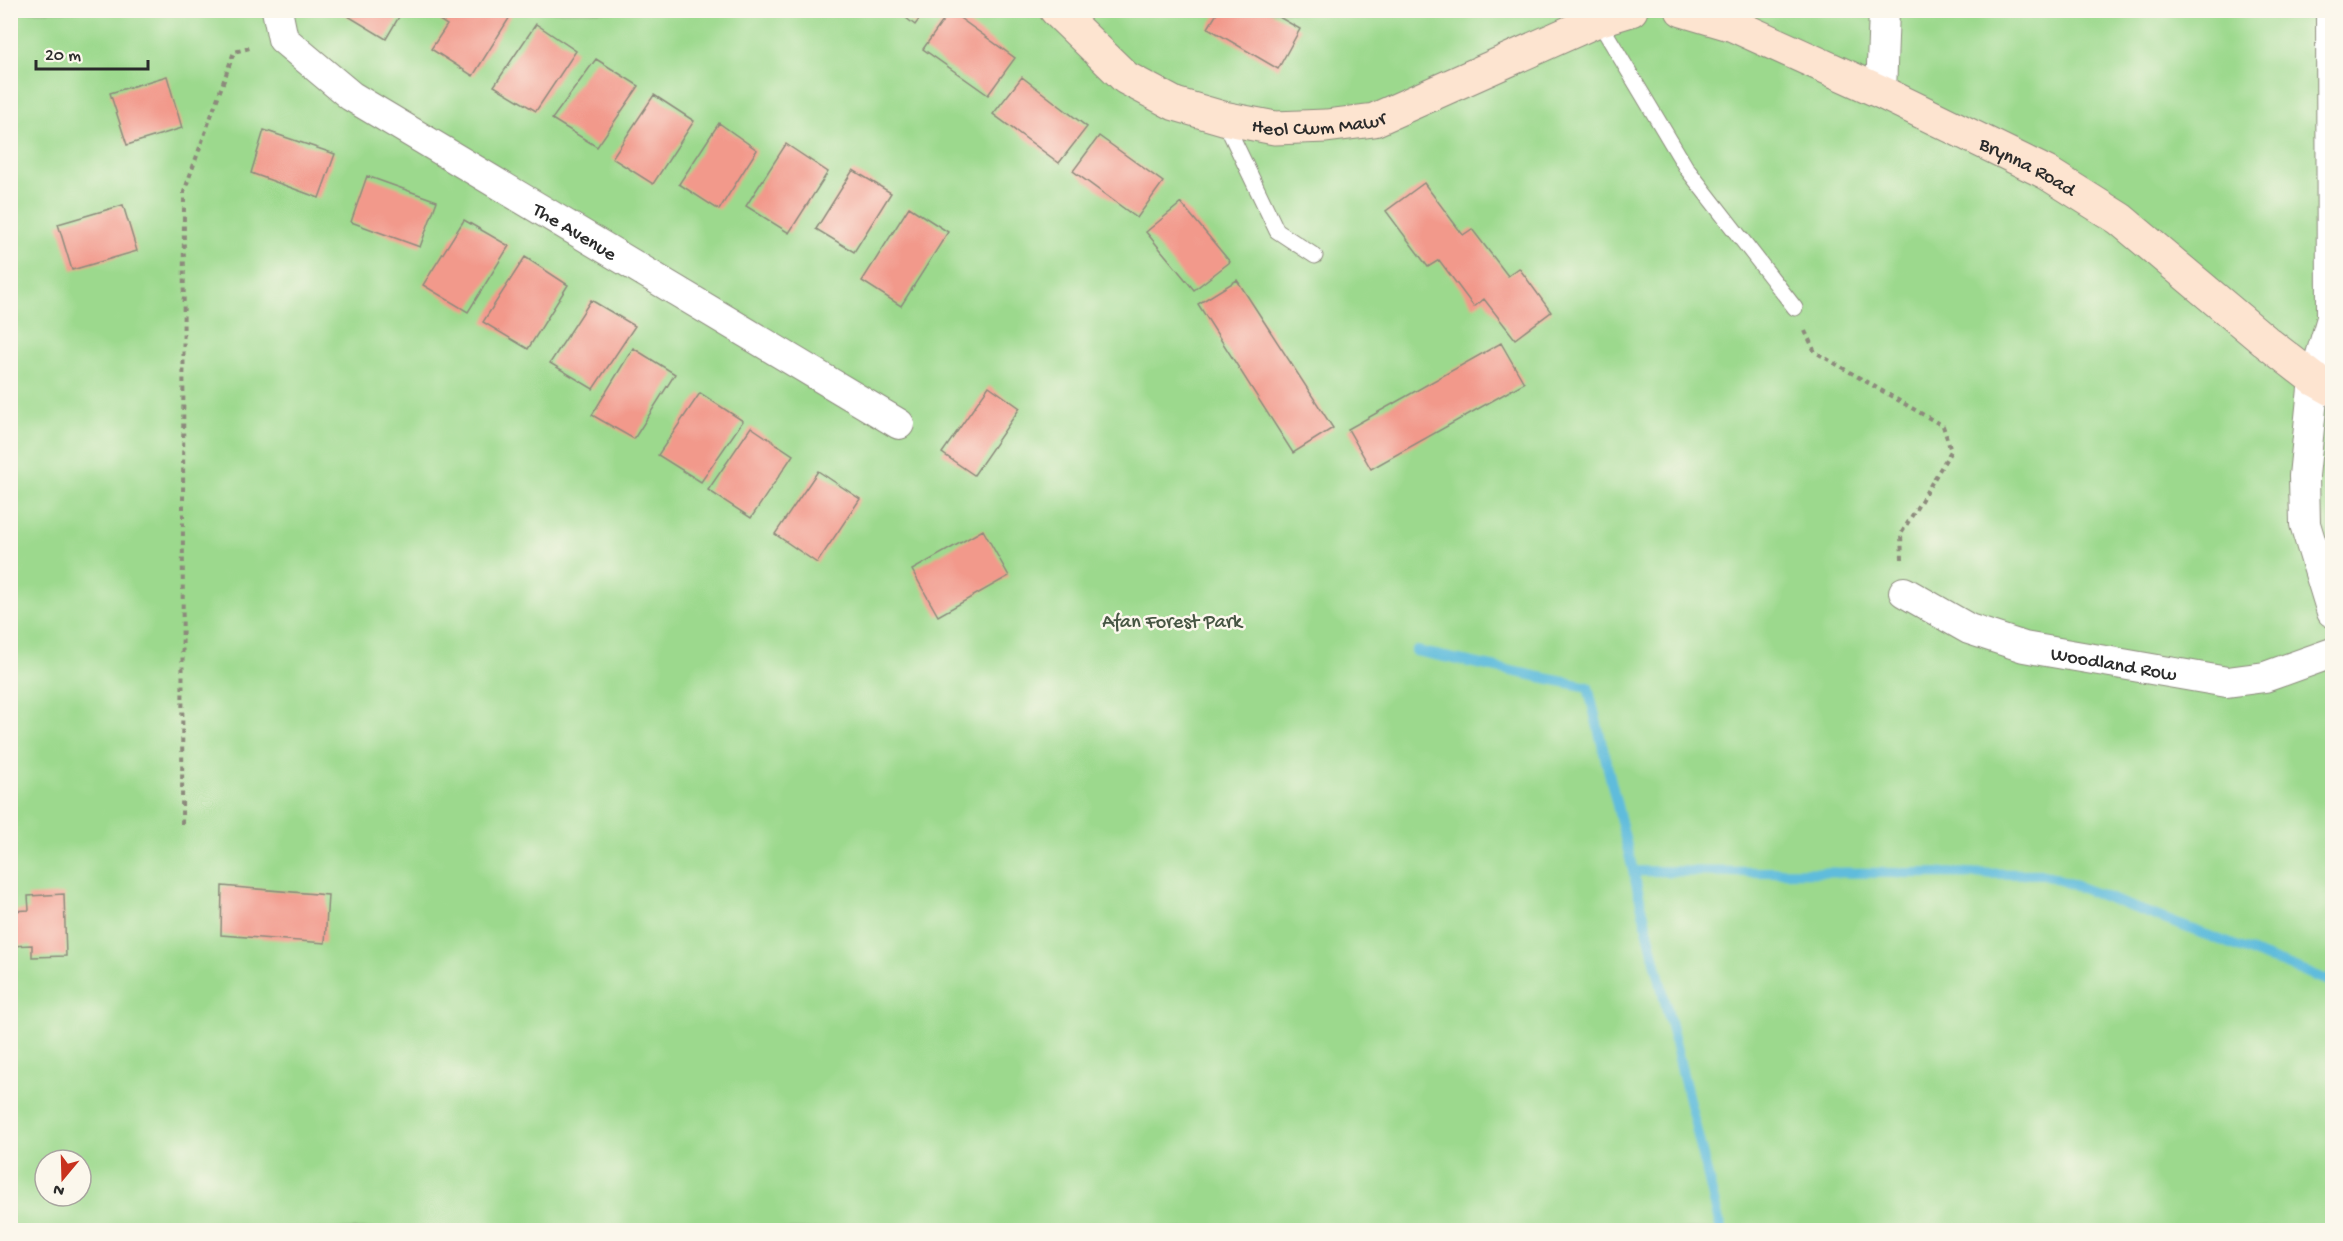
<svg xmlns="http://www.w3.org/2000/svg" width="2343" height="1241" font-family="'Gochi Hand',sans-serif">
<style>
.green{fill:#9cd98d;stroke:#64825c;stroke-width:1.5;fill-rule:evenodd}
.lines{fill:none;stroke-linecap:round;stroke-linejoin:round}
.stream{stroke:#5ebcdc;stroke-width:10}
.building{fill:#f2998b}
.lane-casing{stroke:#8c8a7c;stroke-width:17}
.street-casing{stroke:#8c8a7c;stroke-width:32}
.secondary-casing{stroke:#8c8a7c;stroke-width:35}
.path{stroke:#8c8a7c;stroke-width:4;stroke-dasharray:4.5 4.5;stroke-linecap:butt}
.lane{stroke:#fff;stroke-width:15}
.street{stroke:#fff;stroke-width:30}
.secondary{stroke:#fde4d0;stroke-width:33}
.labels{text-anchor:middle;stroke-width:5;stroke-linejoin:round;paint-order:stroke}
.street-label{font-size:20px;fill:#2b2b2b;stroke:#fbf7ec}
.park-label{font-size:20px;fill:#475644;stroke:#fbf7ec}
</style>
<rect width="100%" height="100%" fill="#fbf7ec"/>
<filter id="ink" filterUnits="userSpaceOnUse"><feTurbulence type="fractalNoise" baseFrequency=".0167" numOctaves="2"/><feDisplacementMap in="SourceGraphic" scale="12" xChannelSelector="R" yChannelSelector="G"/><feConvolveMatrix kernelMatrix="1 2 1 2 8 2 1 2 1" color-interpolation-filters="sRGB"/></filter>
<filter id="wash" filterUnits="userSpaceOnUse"><feTurbulence type="fractalNoise" baseFrequency=".008" numOctaves="4" result="noise"/><feDisplacementMap in="SourceGraphic" scale="24" xChannelSelector="R" yChannelSelector="G"/><feGaussianBlur stdDeviation="1.35" result="paint"/><feColorMatrix in="noise" values="0 0 0 0 0 0 0 0 0 0 0 0 0 0 0 0 0 1.4 0 .05"/><feComposite in="paint" operator="in"/></filter>
<g filter="url(#wash)">
<rect width="100%" height="100%" fill="#eee8cc"/>
<path class="green" d="M10 11H2332V1230H11ZM45 1160H81V1196H45Z"/>
<g class="lines">
<path class="stream" d="M1416 651 1588 687 1721 1230
M1633 871 2044 874 2332 982"/>
</g>
<g id="blocks">
<path class="building" d="M345 10H403L386 39 343 13Z
M424 10H510L513 12 473 76 431 49 447 25Z
M896 10H926L915 25Z
M1219 10H1267L1300 29 1278 69 1208 28Z
M950 11 1015 58 988 95 923 49Z
M536 24 576 51 536 111 494 86Z
M596 59 639 86 597 147 552 119Z
M167 76 182 128 127 145 110 93Z
M1022 77 1087 127 1059 163 993 114Z
M654 95 694 121 653 184 612 158Z
M719 123 757 150 719 210 679 184Z
M264 130 335 154 319 198 251 173Z
M1099 136 1163 182 1137 218 1073 171Z
M786 144 828 172 789 233 746 206Z
M853 170 891 193 854 252 816 229Z
M367 176 437 201 420 247 351 222Z
M1424 183 1463 235 1472 229 1508 276 1519 268 1551 312 1515 339 1484 299 1474 307 1439 260 1428 267 1386 211Z
M1181 203 1230 262 1194 290 1146 232Z
M123 205 137 251 72 270 58 224Z
M909 207 948 232 901 306 862 281Z
M464 220 509 246 468 312 423 285Z
M525 257 568 285 528 349 483 322Z
M1237 280 1333 428 1293 453 1198 304Z
M591 300 635 326 593 389 550 363Z
M1501 343 1524 383 1371 469 1348 429Z
M633 348 675 374 634 439 592 415Z
M989 386 1020 408 974 475 942 453Z
M700 393 743 421 701 482 658 455Z
M751 427 793 455 751 518 708 490Z
M818 471 860 499 817 563 775 534Z
M983 530 1009 576 938 616 912 570Z
M222 886 328 895 325 943 221 935Z
M64 894 66 956 32 957V945L10 946V911L29 910 28 896Z"/>
</g>
</g>
<g filter="url(#ink)">
<use href="#blocks" fill-opacity="0" stroke="#8c8a7c" stroke-width="1.5"/>
<g class="lines">
<g class="lane-casing">
<path id="lane" d="M1598 20 1687 169 1795 308
M1223 118 1277 231 1315 256"/>
</g>
<g class="street-casing">
<g id="street">
<path id="s1" d="M277 10 283 39 351 96 899 424"/>
<path d="M2331 10 2332 318 2314 379 2304 476 2305 524 2332 612"/>
<path d="M1881 92 1884 10"/>
<path id="s2" d="M1904 592 1969 629 2024 647 2227 682 2265 677 2332 653"/>
</g>
</g>
<g class="secondary-casing">
<g id="secondary">
<path id="s3" d="M1056 10 1126 78 1175 104 1223 118 1275 128 1326 126 1374 120 1598 20 1631 10"/>
<path id="s4" d="M1682 10 1733 25 1881 92 2047 173 2120 219 2265 341 2314 379 2332 389"/>
</g>
</g>
<path class="path" d="M1805 331 1815 352 1943 426 1951 451 1901 534 1902 559
M182 824 184 192 234 52 250 48"/>
<use href="#lane" class="lane"/>
<use href="#street" class="street"/>
<use href="#secondary" class="secondary"/>
</g>
</g>
<g class="labels">
<g class="street-label">
<text dy="7" stroke="none"><textPath href="#s3" startOffset="300">Heol Cwm Mawr</textPath></text>
<text dy="7" stroke="none"><textPath href="#s4" startOffset="380">Brynna Road</textPath></text>
<text dy="7" stroke="none"><textPath href="#s1" startOffset="380">The Avenue</textPath></text>
<text dy="7" stroke="none"><textPath href="#s2" startOffset="224">Woodland Row</textPath></text>
</g>
<g class="park-label">
<text x="1172" y="627">Afan Forest Park</text>
</g>
</g>
<rect width="2343" height="1241" fill="none" stroke="#fbf7ec" stroke-width="36"/>
<g transform="translate(63 1178) rotate(199)"><circle r="28" fill="#fbf7ec" stroke="#a8a59f" stroke-width="1.5"/>
<path d="M0-4.5L10 22L0 15L-10 22Z" fill="#c8321e"/>
<text y="-9" font-size="16" font-weight="bold" text-anchor="middle" fill="#2b2b2b">N</text>
</g>
<path d="M36 60v9h112v-9" fill="none" stroke="#2b2b2b" stroke-width="3"/>
<text x="45" y="60" font-size="18" fill="#2b2b2b" stroke="#fbf7ec" stroke-width="4.5" paint-order="stroke">20 m</text>
</svg>
